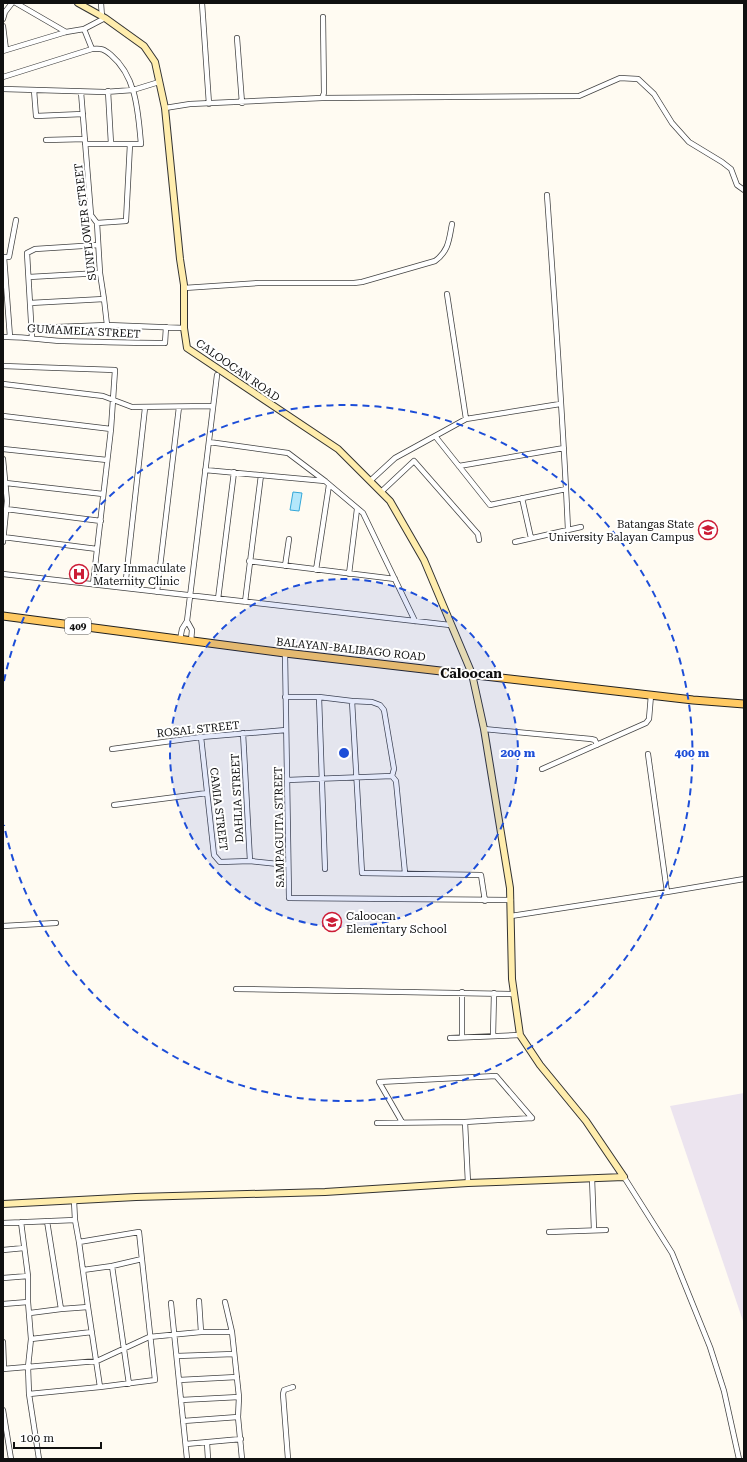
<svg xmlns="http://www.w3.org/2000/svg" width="747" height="1462" font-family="'Roboto Serif',serif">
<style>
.industrial{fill:#ece4ef}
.water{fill:#b3e7fb;stroke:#34a7d8}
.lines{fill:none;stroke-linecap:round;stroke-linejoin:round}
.street-casing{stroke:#434343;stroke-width:6}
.secondary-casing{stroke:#323232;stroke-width:8}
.primary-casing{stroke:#212121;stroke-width:9}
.street{stroke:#fff;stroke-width:4.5}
.secondary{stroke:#ffedad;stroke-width:6}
.primary{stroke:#ffc962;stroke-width:7}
.ring{fill:none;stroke:#1d4ed8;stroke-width:2;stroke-dasharray:7 5}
.labels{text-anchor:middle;stroke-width:4;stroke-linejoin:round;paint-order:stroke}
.shield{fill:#fff;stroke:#585858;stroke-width:1}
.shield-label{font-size:10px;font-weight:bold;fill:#101010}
.street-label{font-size:11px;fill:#101010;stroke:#fff}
.poi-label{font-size:11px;fill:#101010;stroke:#fff;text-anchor:start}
.quarter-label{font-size:13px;font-weight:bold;fill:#101010;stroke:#fff}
.centre{fill:#1d4ed8;stroke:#fff;stroke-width:2}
.ring-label{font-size:12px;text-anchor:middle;font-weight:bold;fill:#1d4ed8;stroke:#fff;stroke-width:4;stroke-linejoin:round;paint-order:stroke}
</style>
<rect width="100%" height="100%" fill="#fffbf2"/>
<path class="industrial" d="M744 1093V1324L670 1106Z"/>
<path class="water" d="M293 492 302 493 299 511 290 510Z"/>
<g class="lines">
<g class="street-casing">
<path id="street" d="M16 3 66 32
M101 3 102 17
M202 3 209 104
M3 19 5 12 12 3
M3 26 6 50
M84 29 92 49
M237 38 242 103
M3 51 66 32 84 29 105 18
M3 77 92 49C101 48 104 49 111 55 137 77 138 113 141 144H85
M3 89 105 92 133 90 159 82
M34 90 36 116 83 114
M108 91 111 144
M81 92 91 215 97 223 100 273 104 299 107 325
M322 98 579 96 620 78 638 79 654 94 672 123 689 142 722 162 731 169 737 185 744 190
M165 108 190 104 322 98 324 93 323 17
M46 140 85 139
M547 195C555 307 563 418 568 530
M97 223 126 221 130 144
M3 257H9L16 220
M4 257 10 337
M29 277 100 273
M184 288 258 283H354L362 282 435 261C449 251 449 239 452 224
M447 294 466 419
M30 303 104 299
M31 328 107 325 184 328
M3 337C23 336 41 340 61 341 96 342 130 343 165 343L166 327
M32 338 27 253 35 249 98 245
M3 366 115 370 111 429 93 584
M3 384 103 396 132 407 213 406
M3 416 111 429
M435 436 490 505 566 489
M209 442 288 453 325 481 363 513 415 621
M3 449 107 460
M3 459 7 501 3 542
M459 466 564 448
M205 470 325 481
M370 481 395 458 466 419 560 404
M6 483 103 494
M381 492 414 461 478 534 479 540
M522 498 531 538
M6 509 101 521
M3 537 97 549
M515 542 581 527
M249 561 395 579
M285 566 289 539
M316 570 329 485
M3 574 450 625
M349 574 357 509
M125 588 145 408
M157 592 179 407
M218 599 234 472
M245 602 261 475
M187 621 192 630 191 641
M180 640 182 629 187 621 217 375
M285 653 289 898 511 900
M285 697H319L352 701 372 702 380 705 384 710 394 769 392 776 396 781 405 873
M319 697 325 869
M352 701 362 873 481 875 485 901
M484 729 591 739 595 740 597 745
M243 733 250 861
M201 737 214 855 220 862 250 861 288 865
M112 749 201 737 286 730
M648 754 667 892
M542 769 646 723 649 719 651 695
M287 780 392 776
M114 805 207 793
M511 916 667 892 744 879
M3 926 56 923
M236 989 514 994
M493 1036 494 993
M462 1037V992
M450 1038 520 1035
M402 1122 379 1082 496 1076 532 1118
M465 1122 468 1183
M377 1123 465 1122 532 1118
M624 1177 672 1253 710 1347 724 1391 739 1459
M592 1178 594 1230
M74 1201 75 1220 79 1242 88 1307 100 1387
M47 1221 61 1309
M21 1222 28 1276V1302L31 1339 28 1367 29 1394 39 1459
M3 1223 75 1220
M549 1232 606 1230
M3 1250 24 1248
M112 1266 129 1384
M83 1270 112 1266 142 1259
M3 1278 28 1276
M199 1301 201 1332
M225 1302 232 1332 239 1397 238 1417 242 1459
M171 1303 187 1459
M3 1304 28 1302
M30 1313 61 1309 88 1307
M31 1339 92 1332
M3 1342 4 1369
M177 1356 234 1354
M3 1369 97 1361 149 1337 201 1332H232
M179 1380 237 1377
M29 1394 100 1387 155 1380 139 1232 79 1242
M181 1400 239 1397
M3 1410 11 1459
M183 1421 238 1417
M207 1443 208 1459
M186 1444 241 1439
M288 1459 283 1394 284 1390 293 1387"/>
</g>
<g class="secondary-casing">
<path id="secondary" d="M78 3 105 18 144 46 155 62 165 108 180 259 184 285V328L187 348 338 449 390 501 424 560 472 674 484 729 510 888 512 979 520 1035 540 1065 586 1121 624 1177
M3 1204 136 1197 325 1192 468 1183 624 1177"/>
</g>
<g class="primary-casing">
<path id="primary" d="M3 616 285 653 693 700 744 704"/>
</g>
<use href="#street" class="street"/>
<use href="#secondary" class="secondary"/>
<use href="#primary" class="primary"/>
</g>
<circle cx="344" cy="753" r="174" fill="#1d4ed8" fill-opacity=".12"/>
<g class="ring">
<circle cx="344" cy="753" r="174"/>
<path d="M4 681A348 348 0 1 1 4 825"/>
</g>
<defs>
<g id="university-ring" transform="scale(1)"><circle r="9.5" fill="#fff" stroke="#cc1c36" stroke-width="1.5"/><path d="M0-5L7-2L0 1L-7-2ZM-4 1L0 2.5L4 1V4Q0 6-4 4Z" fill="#cc1c36"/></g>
<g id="hospital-ring" transform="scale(1)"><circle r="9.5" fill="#fff" stroke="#cc1c36" stroke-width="1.5"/><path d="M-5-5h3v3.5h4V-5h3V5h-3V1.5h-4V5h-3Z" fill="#cc1c36"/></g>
<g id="school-ring" transform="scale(1)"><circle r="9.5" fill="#fff" stroke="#cc1c36" stroke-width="1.5"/><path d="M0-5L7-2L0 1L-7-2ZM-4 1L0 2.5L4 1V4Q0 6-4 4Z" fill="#cc1c36"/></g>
</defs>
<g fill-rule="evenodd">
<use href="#university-ring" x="708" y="530"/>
<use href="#hospital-ring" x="79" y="574"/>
<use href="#school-ring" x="332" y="922"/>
</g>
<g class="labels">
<rect class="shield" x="65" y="618" width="26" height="16" rx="3"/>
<g class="shield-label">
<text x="78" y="630">409</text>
</g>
<g class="street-label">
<text transform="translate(85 222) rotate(-97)" y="4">SUNFLOWER STREET</text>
<text transform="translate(84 331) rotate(3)" y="4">GUMAMELA STREET</text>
<text transform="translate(238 370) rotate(35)" y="4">CALOOCAN ROAD</text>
<text transform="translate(351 649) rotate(6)" y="4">BALAYAN-BALIBAGO ROAD</text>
<text transform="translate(198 729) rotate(-6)" y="4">ROSAL STREET</text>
<text transform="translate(237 798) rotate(-93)" y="4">DAHLIA STREET</text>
<text transform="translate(219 809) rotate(83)" y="4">CAMIA STREET</text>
<text transform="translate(279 827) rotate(-91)" y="4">SAMPAGUITA STREET</text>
</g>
<g class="poi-label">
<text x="694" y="528" text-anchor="end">Batangas State<tspan x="694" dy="13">University Balayan Campus</tspan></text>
<text x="93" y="572">Mary Immaculate<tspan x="93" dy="13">Maternity Clinic</tspan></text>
<text x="346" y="920">Caloocan<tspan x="346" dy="13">Elementary School</tspan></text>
</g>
<g class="quarter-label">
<text x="471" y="678">Caloocan</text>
</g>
</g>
<circle cx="344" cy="753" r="6" class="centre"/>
<g class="ring-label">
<text x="518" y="757">200 m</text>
<text x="692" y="757">400 m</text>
</g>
<rect width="747" height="1462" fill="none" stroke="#101010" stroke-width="8"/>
<path d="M14 1442v6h87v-6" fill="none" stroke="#101010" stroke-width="2"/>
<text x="20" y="1442" font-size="12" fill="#101010" stroke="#ffffff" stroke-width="3" paint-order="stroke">100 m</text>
</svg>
